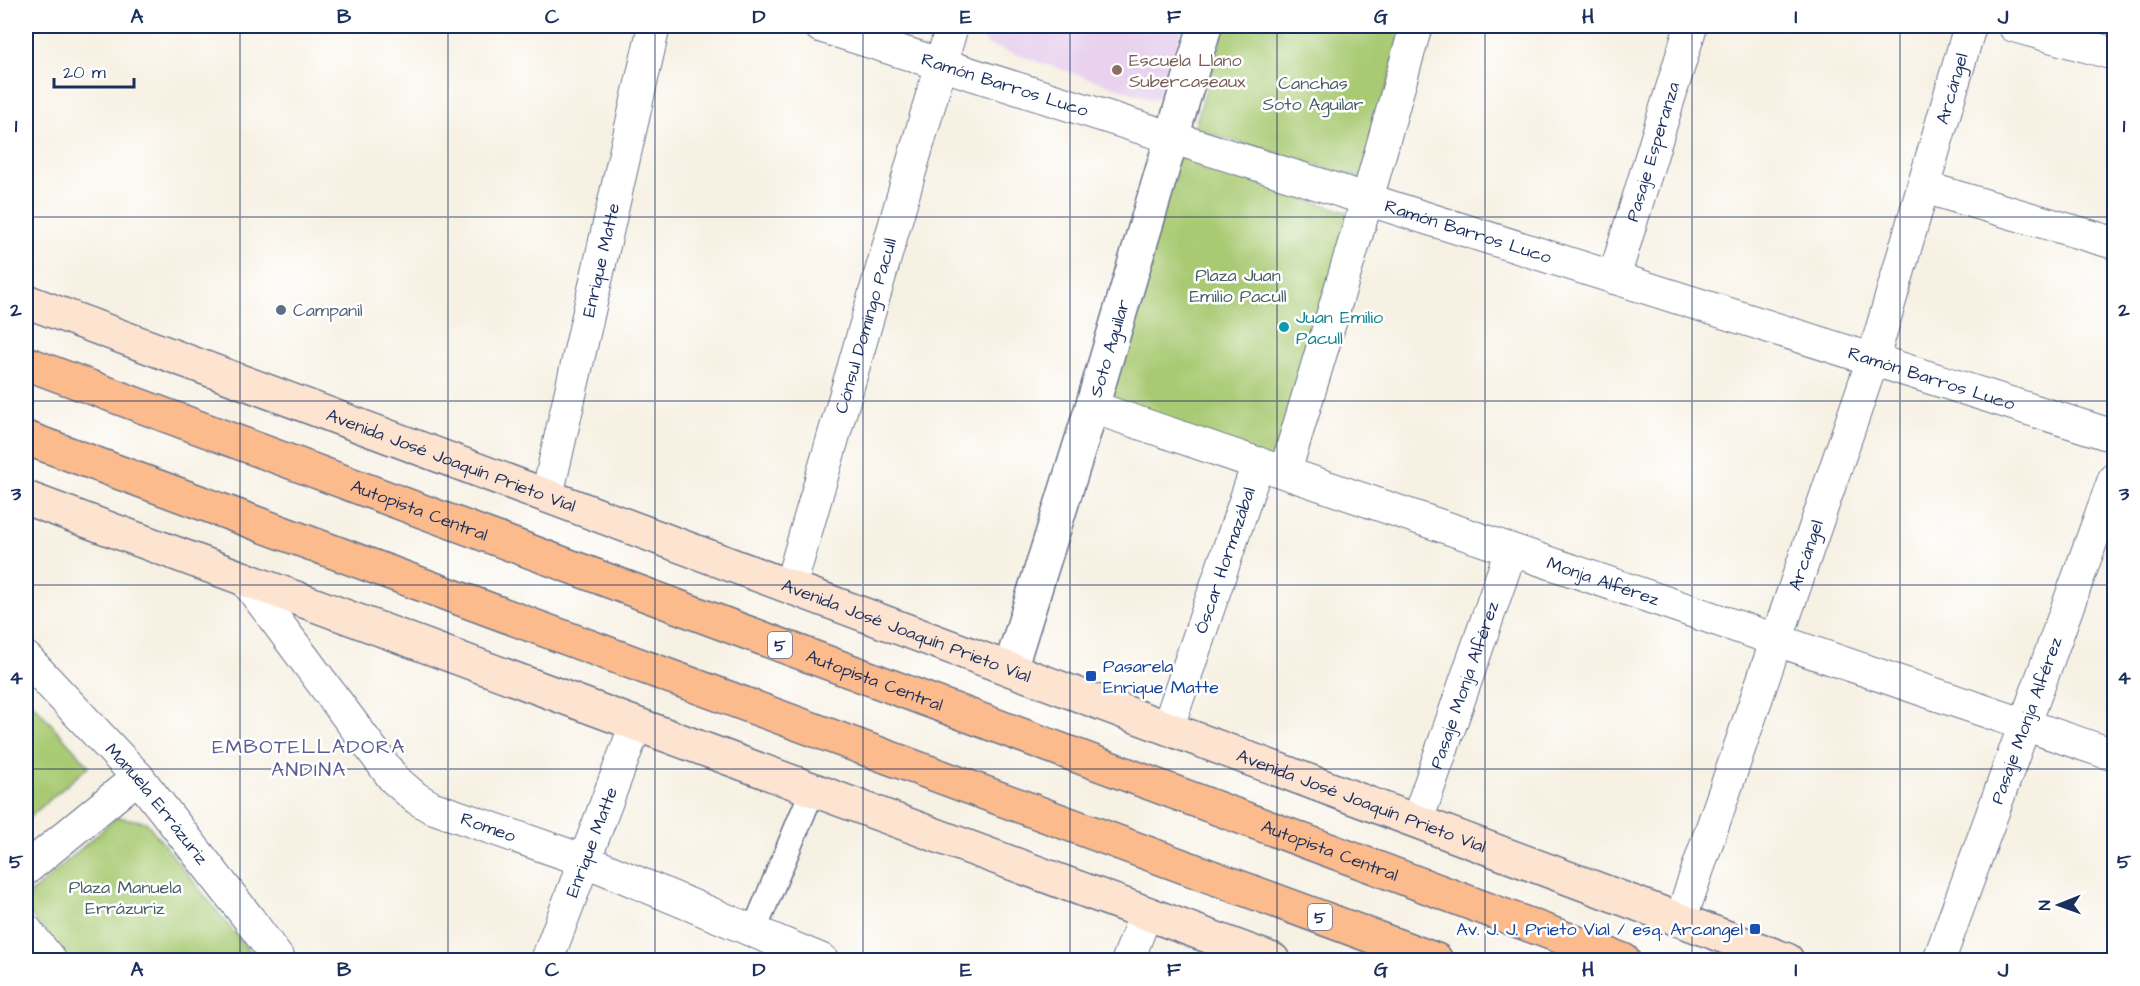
<svg xmlns="http://www.w3.org/2000/svg" width="2140" height="986" font-family="'Architects Daughter',sans-serif">
<style>
.built{fill:#e8d2ee}
.green{fill:#a9ca73;stroke:#627c68;stroke-width:1.5}
.lines{fill:none;stroke-linecap:round;stroke-linejoin:round}
.pedestrian-casing{stroke:#68738d;stroke-width:27}
.minor-casing{stroke:#68738d;stroke-width:34}
.tertiary-casing{stroke:#68738d;stroke-width:36}
.secondary-casing{stroke:#68738d;stroke-width:36}
.motorway-casing{stroke:#68738d;stroke-width:36}
.pedestrian{stroke:#fff;stroke-width:24}
.minor{stroke:#fff;stroke-width:32}
.tertiary{stroke:#fff;stroke-width:33}
.secondary{stroke:#fde4d1;stroke-width:33}
.motorway{stroke:#fbbb8d;stroke-width:33}
.grid{fill:none;stroke:#1b2f5e;stroke-width:1.5;stroke-opacity:0.55}
.education-dot{fill:#8d6e63;stroke:#fff;stroke-width:2}
.service-dot{fill:#5c6f8a;stroke:#fff;stroke-width:2}
.culture-dot{fill:#0f9aa8;stroke:#fff;stroke-width:2}
.transit-dot{fill:#1a4fb4;stroke:#fff;stroke-width:2}
.labels{text-anchor:middle;stroke-width:5;stroke-linejoin:round;paint-order:stroke}
.shield{fill:#fff;stroke:#5f6d8e;stroke-width:1.5}
.shield-label{font-size:16px;font-weight:bold;fill:#1b2f5e}
.education-label{font-size:18px;fill:#785e54;stroke:#fff;text-anchor:start}
.park-label{font-size:18px;fill:#465e64;stroke:#fff}
.street-label{font-size:18px;fill:#1b2f5e;stroke:#fff}
.service-label{font-size:18px;fill:#4e5e75;stroke:#fff;text-anchor:start}
.culture-label{font-size:18px;fill:#0d838f;stroke:#fff;text-anchor:start}
.transit-label{font-size:18px;fill:#164399;stroke:#fff;text-anchor:start}
.neighbourhood-label{font-size:20px;letter-spacing:1.5px;fill:#5a5c93;stroke:#fff}
.neatline{fill:none;stroke:#1b2f5e;stroke-width:2}
.grid-label{font-size:20px;text-anchor:middle;font-weight:bold;fill:#1b2f5e}
</style>
<rect width="100%" height="100%" fill="#fff"/>
<filter id="ink" filterUnits="userSpaceOnUse"><feTurbulence type="fractalNoise" baseFrequency=".0167" numOctaves="2"/><feDisplacementMap in="SourceGraphic" scale="12" xChannelSelector="R" yChannelSelector="G"/><feConvolveMatrix kernelMatrix="1 2 1 2 8 2 1 2 1" color-interpolation-filters="sRGB"/></filter>
<filter id="wash" filterUnits="userSpaceOnUse"><feTurbulence type="fractalNoise" baseFrequency=".008" numOctaves="4" result="noise"/><feDisplacementMap in="SourceGraphic" scale="24" xChannelSelector="R" yChannelSelector="G"/><feGaussianBlur stdDeviation="1.35" result="paint"/><feColorMatrix in="noise" values="0 0 0 0 0 0 0 0 0 0 0 0 0 0 0 0 0 1.4 0 .05"/><feComposite in="paint" operator="in"/></filter>
<g filter="url(#wash)">
<rect width="100%" height="100%" fill="#f7f1e3"/>
<path class="built" d="M985 26H1183L1162 95 1154 100 988 45 981 37Z"/>
<path class="green" d="M1225 26H1403L1363 179 1194 129Z
M1175 155 1364 218 1279 466 1099 405Z
M26 696 89 766 26 820Z
M117 817 146 822 256 960H68L27 910 30 894Z"/>
</g>
<g filter="url(#ink)">
<g class="lines">
<g class="pedestrian-casing">
<path id="pedestrian" d="M753 933 813 789"/>
</g>
<g class="minor-casing">
<g id="minor">
<path id="s1" d="M820 26 2114 436"/>
<path d="M2014 26 2114 54"/>
<path d="M1923 187 2114 243"/>
<path id="s2" d="M1614 278 1691 26"/>
<path id="s3" d="M1092 407 2114 755"/>
<path d="M1285 472 1367 200 1416 26"/>
<path id="s4" d="M547 496 654 26"/>
<path id="s5" d="M244 578 394 779 416 798 431 807 586 861 822 960"/>
<path id="s6" d="M790 587 952 26"/>
<path id="s7" d="M26 658 138 777 249 919 279 960"/>
<path id="s8" d="M1168 727 1258 463"/>
<path id="s9" d="M1417 821 1511 550"/>
<path d="M26 869 138 777"/>
<path id="s10" d="M1680 921 1873 359 1970 26"/>
<path d="M26 930 50 960"/>
<path id="s11" d="M547 960 636 724"/>
<path d="M1128 960 1146 913"/>
<path id="s12" d="M1939 960 2114 479"/>
</g>
</g>
<g class="tertiary-casing">
<g id="tertiary">
<path id="s13" d="M1010 669 1092 407 1205 26"/>
</g>
</g>
<g class="secondary-casing">
<g id="secondary">
<path id="s14" d="M26 301 1787 960"/>
<path d="M26 498 1273 960"/>
</g>
</g>
<g class="motorway-casing">
<g id="motorway">
<path id="s15" d="M26 363 1623 960"/>
<path d="M26 438 1436 960"/>
</g>
</g>
<use href="#pedestrian" class="pedestrian"/>
<use href="#minor" class="minor"/>
<use href="#tertiary" class="tertiary"/>
<use href="#secondary" class="secondary"/>
<use href="#motorway" class="motorway"/>
</g>
</g>
<path class="grid" d="M240 26V960M448 26V960M655 26V960M863 26V960M1070 26V960M1277 26V960M1485 26V960M1692 26V960M1900 26V960M26 217H2114M26 401H2114M26 585H2114M26 769H2114"/>
<circle class="education-dot" cx="1117" cy="70" r="6"/>
<circle class="service-dot" cx="281" cy="310" r="6"/>
<circle class="culture-dot" cx="1284" cy="327" r="6"/>
<g class="transit-dot">
<rect x="1085" y="670" width="12" height="12" rx="3"/>
<rect x="1749" y="923" width="12" height="12" rx="3"/>
</g>
<g class="labels">
<g class="shield">
<rect x="768" y="632" width="24" height="26" rx="4.5"/>
<rect x="1308" y="904" width="24" height="26" rx="4.5"/>
</g>
<g class="shield-label">
<text x="780" y="651">5</text>
<text x="1320" y="923">5</text>
</g>
<g class="education-label">
<text x="1129" y="66">Escuela Llano<tspan x="1129" dy="21">Subercaseaux</tspan></text>
</g>
<g class="park-label">
<text x="1313" y="89">Canchas<tspan x="1313" dy="21">Soto Aguilar</tspan></text>
<text x="1238" y="281">Plaza Juan<tspan x="1238" dy="21">Emilio Pacull</tspan></text>
<text x="125" y="893">Plaza Manuela<tspan x="125" dy="21">Errázuriz</tspan></text>
</g>
<g class="street-label">
<text dy="6" stroke="none"><textPath href="#s1" startOffset="194">Ramón Barros Luco</textPath></text>
<text dy="6" stroke="none"><textPath href="#s10" startOffset="876">Arcángel</textPath></text>
<text dy="6" stroke="none"><textPath href="#s2" startOffset="132">Pasaje Esperanza</textPath></text>
<text dy="6" stroke="none"><textPath href="#s1" startOffset="680">Ramón Barros Luco</textPath></text>
<text dy="6" stroke="none"><textPath href="#s4" startOffset="242">Enrique Matte</textPath></text>
<text dy="6" stroke="none"><textPath href="#s6" startOffset="272">Cónsul Domingo Pacull</textPath></text>
<text dy="6" stroke="none"><textPath href="#s13" startOffset="336">Soto Aguilar</textPath></text>
<text dy="6" stroke="none"><textPath href="#s1" startOffset="1166">Ramón Barros Luco</textPath></text>
<text dy="6" stroke="none"><textPath href="#s14" startOffset="454">Avenida José Joaquín Prieto Vial</textPath></text>
<text dy="6" stroke="none"><textPath href="#s15" startOffset="420">Autopista Central</textPath></text>
<text dy="6" stroke="none"><textPath href="#s10" startOffset="387">Arcángel</textPath></text>
<text dy="6" stroke="none"><textPath href="#s8" startOffset="176">Óscar Hormazábal</textPath></text>
<text dy="6" stroke="none"><textPath href="#s3" startOffset="540">Monja Alférez</textPath></text>
<text dy="6" stroke="none"><textPath href="#s14" startOffset="940">Avenida José Joaquín Prieto Vial</textPath></text>
<text dy="6" stroke="none"><textPath href="#s15" startOffset="906">Autopista Central</textPath></text>
<text dy="6" stroke="none"><textPath href="#s9" startOffset="144">Pasaje Monja Alférez</textPath></text>
<text dy="6" stroke="none"><textPath href="#s12" startOffset="255">Pasaje Monja Alférez</textPath></text>
<text dy="6" stroke="none"><textPath href="#s14" startOffset="1426">Avenida José Joaquín Prieto Vial</textPath></text>
<text dy="6" stroke="none"><textPath href="#s7" startOffset="196">Manuela Errázuriz</textPath></text>
<text dy="6" stroke="none"><textPath href="#s5" startOffset="358">Romeo</textPath></text>
<text dy="6" stroke="none"><textPath href="#s11" startOffset="126">Enrique Matte</textPath></text>
<text dy="6" stroke="none"><textPath href="#s15" startOffset="1392">Autopista Central</textPath></text>
</g>
<g class="service-label">
<text x="293" y="316">Campanil</text>
</g>
<g class="culture-label">
<text x="1296" y="323">Juan Emilio<tspan x="1296" dy="21">Pacull</tspan></text>
</g>
<g class="transit-label">
<text x="1103" y="672">Pasarela<tspan x="1103" dy="21">Enrique Matte</tspan></text>
<text x="1743" y="935" text-anchor="end">Av. J. J. Prieto Vial / esq. Arcangel</text>
</g>
<g class="neighbourhood-label">
<text x="309" y="753">EMBOTELLADORA<tspan x="309" dy="23">ANDINA</tspan></text>
</g>
</g>
<rect width="2140" height="986" fill="none" stroke="#fff" stroke-width="66"/>
<g transform="translate(2059 905) rotate(269)" stroke="#ffffff" stroke-width="4.5" paint-order="stroke">
<path d="M0-4.5L10 22L0 15L-10 22Z" fill="#1b2f5e"/>
<text y="-9" font-size="16" font-weight="bold" text-anchor="middle" fill="#1b2f5e">N</text>
</g>
<path d="M54 78v9h80v-9" fill="none" stroke="#1b2f5e" stroke-width="3"/>
<text x="63" y="78" font-size="18" fill="#1b2f5e" stroke="#ffffff" stroke-width="4.5" paint-order="stroke">20 m</text>
<rect x="33" y="33" width="2074" height="920" class="neatline"/>
<g class="grid-label">
<text x="137" y="23">A</text>
<text x="344" y="23">B</text>
<text x="552" y="23">C</text>
<text x="759" y="23">D</text>
<text x="966" y="23">E</text>
<text x="1174" y="23">F</text>
<text x="1381" y="23">G</text>
<text x="1588" y="23">H</text>
<text x="1796" y="23">I</text>
<text x="2003" y="23">J</text>
<text x="16" y="132">1</text>
<text x="2124" y="132">1</text>
<text x="16" y="316">2</text>
<text x="2124" y="316">2</text>
<text x="16" y="500">3</text>
<text x="2124" y="500">3</text>
<text x="16" y="684">4</text>
<text x="2124" y="684">4</text>
<text x="16" y="868">5</text>
<text x="2124" y="868">5</text>
<text x="137" y="976">A</text>
<text x="344" y="976">B</text>
<text x="552" y="976">C</text>
<text x="759" y="976">D</text>
<text x="966" y="976">E</text>
<text x="1174" y="976">F</text>
<text x="1381" y="976">G</text>
<text x="1588" y="976">H</text>
<text x="1796" y="976">I</text>
<text x="2003" y="976">J</text>
</g>
</svg>
